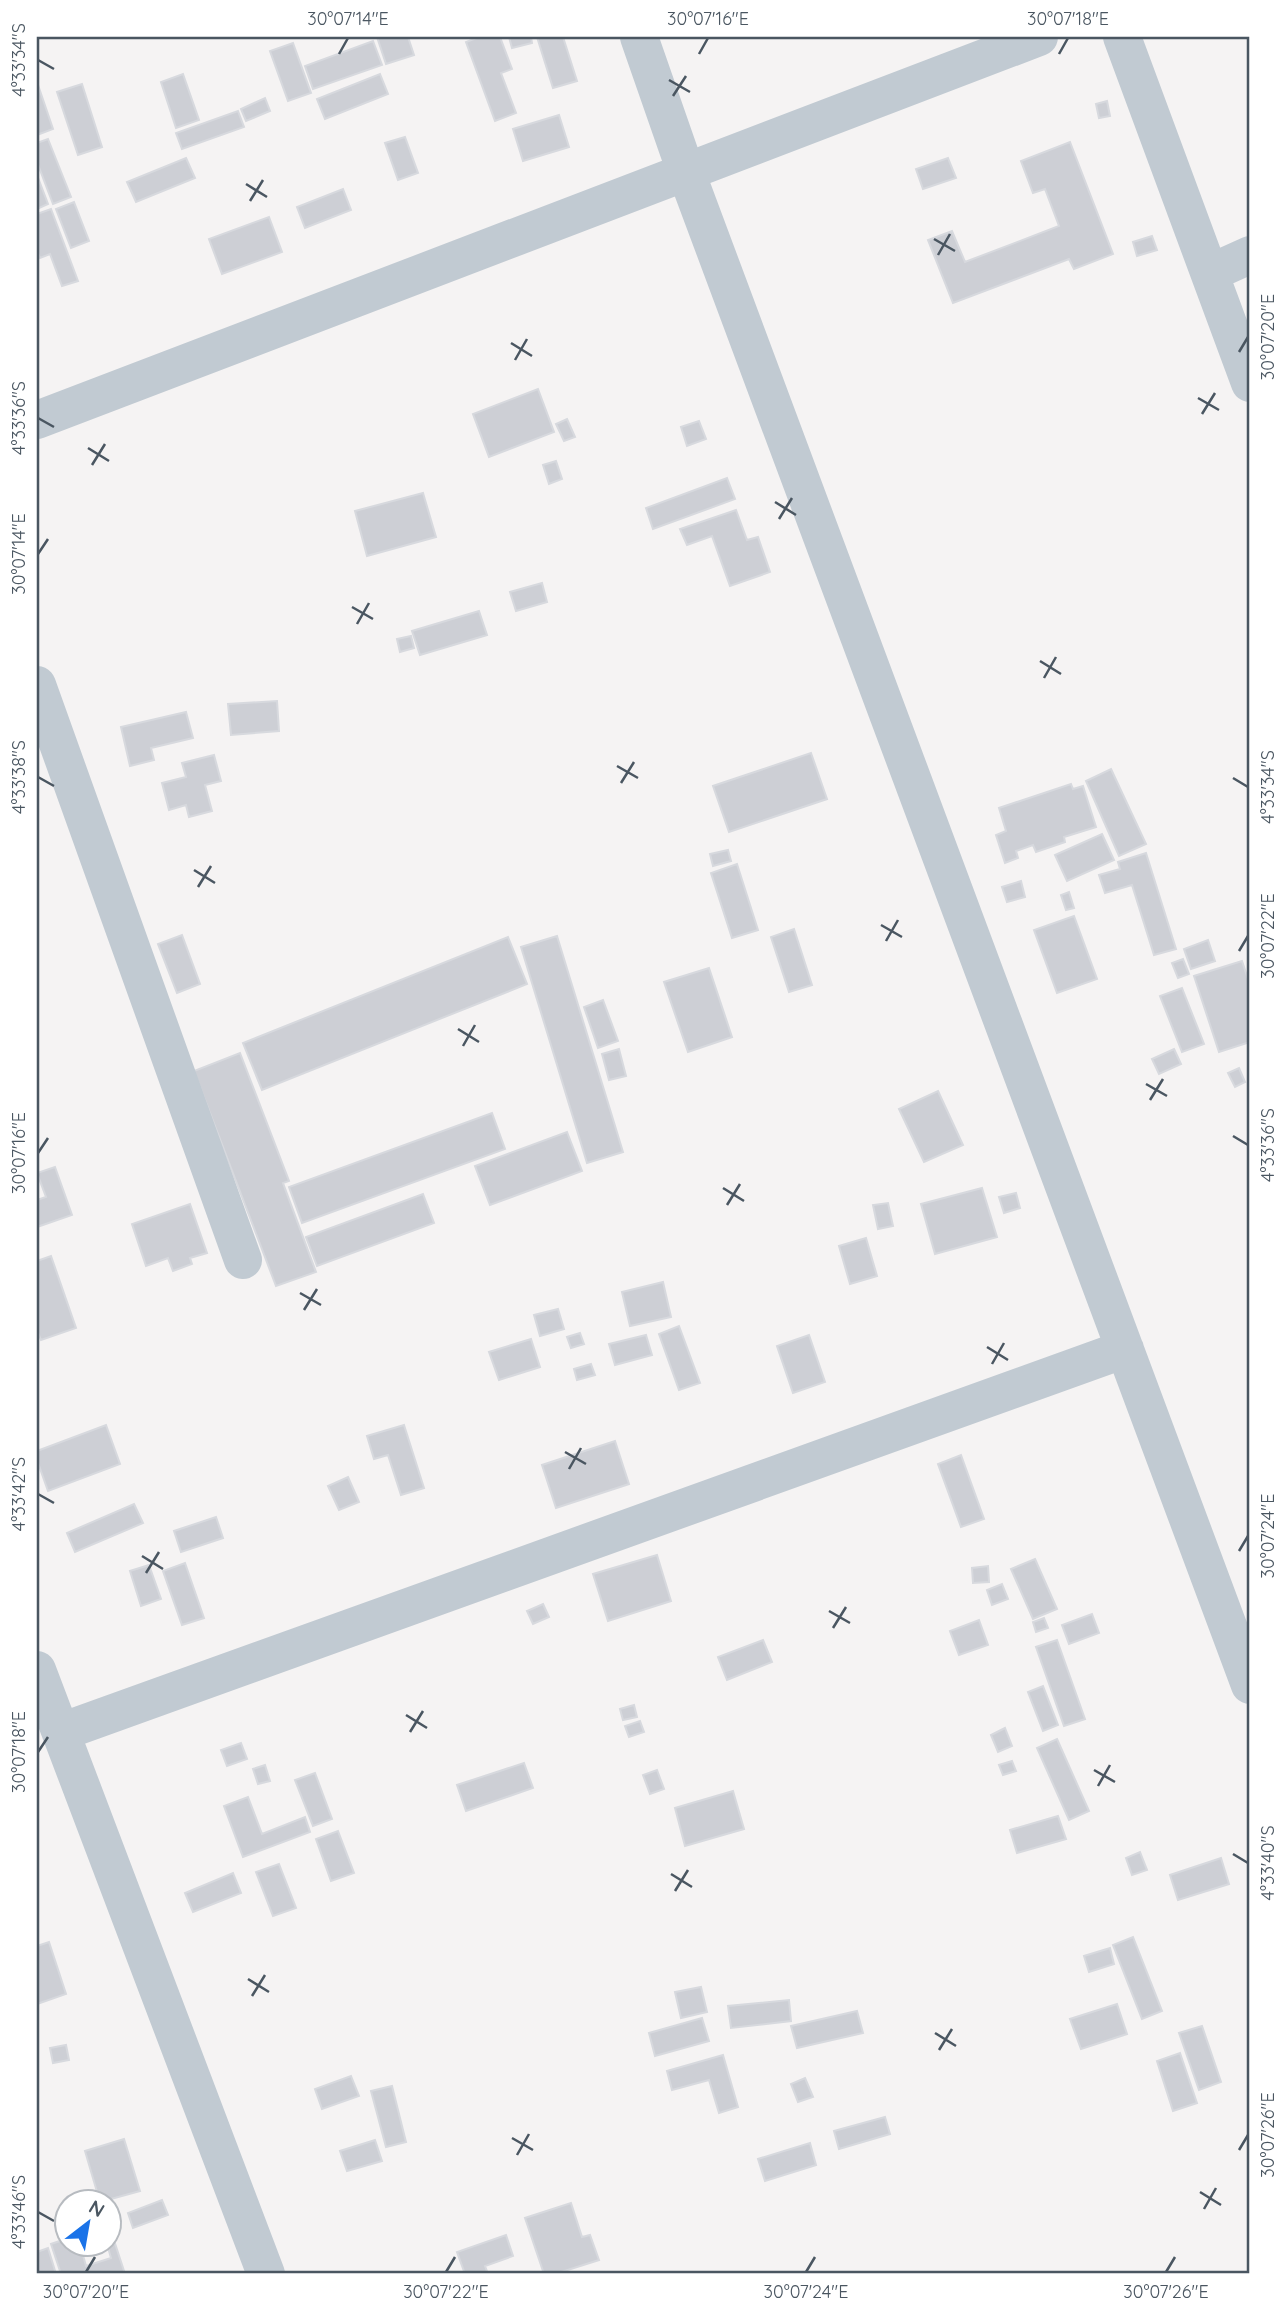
<svg xmlns="http://www.w3.org/2000/svg" width="1287" height="2311" font-family="Quicksand,sans-serif">
<style>
.building{fill:#cdcfd5;stroke:#d7d9de;stroke-width:2}
.lines{fill:none;stroke-linecap:round;stroke-linejoin:round}
.street{stroke:#c1cad2;stroke-width:38}
.ticks{fill:none;stroke:#4a5661;stroke-width:2.5}
.neatline{fill:none;stroke:#4a5661;stroke-width:2.5}
.ticks-label{font-size:18px;text-anchor:middle;fill:#4a5661}
</style>
<rect width="100%" height="100%" fill="#f5f3f3"/>
<path class="building" d="M377 37H408L414 55 386 64Z
M479 37H500L512 69 501 73 516 113 495 121 466 42Z
M509 37H531L532 43 512 48Z
M537 37H563L577 81 553 88Z
M373 41 382 65 313 89 305 66Z
M293 43 311 93 288 101 270 51Z
M183 74 199 120 176 128 161 82Z
M380 74 388 94 325 119 317 99Z
M37 82 53 129 37 135Z
M82 84 102 147 78 155 57 92Z
M265 98 270 111 246 121 241 109Z
M1107 101 1110 116 1099 118 1096 104Z
M238 111 244 127 182 149 176 133Z
M559 115 569 147 523 161 513 129Z
M405 137 418 173 398 180 385 143Z
M48 139 71 197 53 204 37 162V143Z
M1070 142 1113 254 1074 269 1069 259 953 303 928 240 952 231 965 262 1059 226 1045 189 1033 193 1021 161Z
M186 158 195 178 136 202 127 182Z
M948 158 956 178 923 189 916 169Z
M37 175 48 204 37 209Z
M343 189 351 210 305 228 297 207Z
M74 202 89 241 71 248 56 209Z
M51 209 78 281 62 286 50 254 40 258 37 251V214Z
M269 217 282 252 222 274 209 239Z
M1152 236 1157 250 1137 256 1133 242Z
M538 389 554 432 489 457 473 414Z
M567 419 575 437 564 441 556 424Z
M699 421 706 439 687 446 681 427Z
M556 461 562 479 549 484 543 465Z
M727 478 735 499 653 529 646 508Z
M423 493 436 537 367 556 355 511Z
M736 510 747 540 758 537 770 572 730 586 712 536 687 545 680 529Z
M542 583 547 602 516 611 510 592Z
M479 611 487 635 420 655 412 631Z
M411 636 414 648 400 652 397 639Z
M277 701 279 731 231 735 228 704Z
M186 712 193 738 151 748 154 760 130 766 121 727Z
M811 753 827 799 729 832 713 786Z
M214 755 221 781 205 785 212 811 189 817 186 805 169 810 162 783 186 777 182 763Z
M1111 769 1146 844 1119 856 1086 781Z
M1071 784 1073 789 1083 786 1096 827 1064 837 1065 842 1036 852 1033 845 1016 851 1018 858 1005 863 996 835 1006 831 999 808Z
M1102 834 1114 860 1067 881 1055 855Z
M728 850 731 861 713 866 710 854Z
M1146 853 1176 949 1154 955 1132 885 1105 893 1099 875 1120 869 1118 862Z
M737 864 758 930 732 938 711 873Z
M1021 881 1025 897 1007 902 1002 887Z
M1069 892 1074 908 1066 910 1061 895Z
M1074 916 1097 979 1057 993 1034 930Z
M794 929 812 985 789 992 771 937Z
M182 935 200 984 177 993 158 944Z
M557 936 623 1152 587 1163 521 947Z
M508 937 527 984 262 1090 243 1043Z
M1208 940 1215 961 1191 969 1184 949Z
M1183 959 1189 974 1178 978 1172 963Z
M1242 961 1250 985V1042L1219 1052 1194 976Z
M709 968 732 1037 688 1052 664 982Z
M1182 988 1204 1044 1182 1052 1160 996Z
M603 1000 618 1041 598 1048 584 1007Z
M619 1049 626 1076 609 1080 602 1054Z
M1174 1049 1181 1064 1159 1074 1152 1059Z
M240 1053 289 1181 283 1183 316 1272 276 1286 194 1071Z
M1239 1068 1245 1082 1235 1087 1228 1073Z
M938 1091 963 1145 924 1162 899 1109Z
M492 1113 505 1149 302 1223 289 1187Z
M567 1132 582 1171 490 1205 475 1166Z
M55 1167 72 1215 37 1227V1200L46 1197 37 1173Z
M982 1188 997 1237 935 1254 921 1204Z
M1016 1193 1020 1208 1004 1213 999 1197Z
M423 1194 434 1223 317 1266 306 1237Z
M888 1203 893 1226 878 1229 873 1205Z
M190 1204 207 1253 190 1258 192 1264 173 1271 168 1258 146 1266 132 1224Z
M866 1238 877 1276 850 1284 839 1246Z
M51 1256 76 1328 41 1340 37 1330V1261Z
M663 1282 671 1317 630 1326 622 1292Z
M558 1309 564 1329 540 1336 534 1315Z
M679 1326 700 1383 679 1390 659 1334Z
M580 1333 584 1344 571 1348 567 1337Z
M646 1335 652 1355 615 1365 609 1344Z
M809 1335 825 1382 793 1393 777 1346Z
M531 1339 540 1367 499 1380 489 1352Z
M591 1364 595 1375 577 1380 574 1369Z
M106 1425 120 1464 48 1491 37 1460V1451Z
M404 1425 424 1488 401 1495 388 1455 374 1459 367 1436Z
M615 1441 629 1484 556 1508 542 1465Z
M961 1455 984 1519 961 1527 938 1464Z
M348 1477 359 1502 339 1510 328 1486Z
M134 1504 143 1523 75 1552 67 1533Z
M216 1517 223 1538 181 1552 174 1531Z
M657 1555 671 1601 608 1621 593 1574Z
M1035 1559 1057 1609 1033 1619 1011 1569Z
M185 1563 204 1618 182 1625 163 1571Z
M149 1565 161 1599 141 1606 130 1571Z
M988 1566 989 1582 973 1583 972 1568Z
M1002 1584 1008 1599 992 1605 987 1590Z
M543 1604 549 1617 533 1624 527 1611Z
M1092 1614 1099 1633 1069 1644 1062 1625Z
M1044 1618 1048 1628 1036 1632 1033 1622Z
M979 1620 988 1645 959 1655 950 1631Z
M763 1640 772 1662 727 1680 718 1657Z
M1057 1640 1085 1719 1064 1726 1036 1647Z
M1043 1686 1058 1725 1043 1731 1028 1692Z
M634 1705 637 1717 623 1720 620 1709Z
M640 1721 644 1732 629 1737 625 1726Z
M1005 1728 1012 1746 998 1752 991 1735Z
M1057 1739 1089 1811 1069 1820 1037 1748Z
M241 1743 247 1759 227 1766 221 1750Z
M1012 1761 1016 1771 1003 1775 999 1765Z
M524 1763 533 1788 466 1811 457 1785Z
M265 1765 270 1781 258 1784 253 1769Z
M657 1770 664 1789 650 1794 643 1775Z
M315 1773 332 1819 313 1826 295 1780Z
M733 1791 744 1829 685 1846 675 1808Z
M248 1797 262 1834 305 1817 310 1832 243 1857 224 1806Z
M1058 1816 1066 1839 1017 1853 1010 1830Z
M338 1831 354 1873 331 1881 316 1839Z
M1140 1852 1147 1870 1132 1875 1126 1858Z
M1221 1858 1229 1884 1178 1900 1170 1875Z
M279 1864 296 1908 273 1916 256 1872Z
M233 1873 241 1893 193 1912 185 1893Z
M1133 1937 1162 2011 1142 2019 1113 1945Z
M49 1942 66 1994 37 2004V1946Z
M1110 1948 1114 1964 1089 1972 1084 1956Z
M701 1987 707 2012 681 2018 675 1992Z
M789 2000 791 2021 731 2028 728 2006Z
M1117 2004 1127 2034 1081 2049 1070 2019Z
M857 2011 863 2033 797 2048 791 2026Z
M702 2018 709 2041 655 2056 649 2033Z
M1202 2026 1221 2082 1199 2090 1179 2033Z
M66 2045 69 2060 53 2063 50 2048Z
M1180 2053 1197 2103 1173 2111 1157 2061Z
M723 2055 738 2107 719 2113 709 2080 672 2090 667 2071Z
M351 2076 359 2096 322 2109 315 2089Z
M805 2078 813 2097 798 2102 791 2084Z
M392 2086 406 2142 386 2147 371 2091Z
M885 2117 890 2134 839 2149 834 2131Z
M124 2139 140 2191 100 2202 85 2151Z
M375 2140 382 2161 347 2171 340 2151Z
M810 2143 816 2165 765 2181 758 2159Z
M162 2200 168 2215 133 2228 128 2213Z
M571 2203 582 2237 590 2235 599 2260 555 2274H544L525 2218Z
M109 2225 125 2274H61L51 2244 66 2239V2244H93L81 2248 86 2266 111 2258 107 2244Z
M506 2235 513 2256 485 2266 488 2274H465L457 2252Z
M48 2248 56 2274H37V2252Z"/>
<g class="lines">
<path class="street" d="M639 37 686 172 1250 1685
M1122 37 1250 383
M1210 273 1250 255
M37 420 1039 37
M37 685 243 1260
M37 1670 266 2274
M61 1732 1125 1349"/>
</g>
<path class="ticks" d="M339 54 348 38M699 54 708 38M1059 54 1068 38M38 60 54 69M669 80 690 92M673 96 686 76M246 184 267 197M250 201 263 180M934 239 955 251M938 255 950 234M511 343 532 356M1239 352 1248 337M515 360 527 339M1198 398 1219 410M1202 414 1215 393M38 418 54 427M88 448 109 461M92 465 105 444M775 502 796 515M779 519 792 498M38 554 48 539M352 607 373 619M357 624 369 603M1040 661 1061 674M1044 678 1056 657M617 766 638 778M38 777 54 786M1233 778 1248 787M621 783 634 762M194 870 215 883M198 887 211 866M881 925 902 937M886 941 898 920M1239 951 1248 936M458 1029 479 1042M463 1046 475 1025M1146 1084 1167 1096M1150 1100 1163 1079M1233 1136 1248 1145M38 1153 48 1138M723 1188 744 1201M727 1205 740 1184M300 1293 321 1305M304 1310 317 1289M987 1347 1008 1360M992 1364 1004 1343M565 1452 586 1464M569 1469 581 1448M38 1494 54 1503M1239 1551 1248 1536M142 1556 163 1569M146 1573 159 1552M829 1611 850 1623M833 1628 846 1607M406 1715 427 1728M410 1732 423 1711M38 1752 48 1737M1094 1770 1115 1782M1098 1786 1110 1765M1233 1854 1248 1863M671 1874 692 1887M675 1891 688 1870M248 1979 269 1992M252 1996 265 1975M935 2033 956 2046M939 2050 952 2029M512 2138 533 2150M1239 2150 1248 2135M517 2155 529 2134M1200 2192 1221 2205M1204 2209 1216 2188M38 2212 54 2221M86 2272 95 2257M446 2272 455 2257M806 2272 815 2257M1166 2272 1175 2257"/>
<rect width="1287" height="2311" fill="none" stroke="#ffffff" stroke-width="77"/>
<g transform="translate(88 2223) rotate(31)"><circle r="33" fill="#ffffff" stroke="#b7bbc0" stroke-width="2"/>
<path d="M0-5L12 26L0 18L-12 26Z" fill="#1a73e8"/>
<text y="-10" font-size="19" font-weight="bold" text-anchor="middle" fill="#4a5661">N</text>
</g>
<rect x="38" y="38" width="1210" height="2234" class="neatline"/>
<g class="ticks-label">
<text x="348" y="25">30°07'14"E</text>
<text x="708" y="25">30°07'16"E</text>
<text x="1068" y="25">30°07'18"E</text>
<text transform="translate(19 60) rotate(-90)" y="6">4°33'34"S</text>
<text transform="translate(1268 337) rotate(-90)" y="6">30°07'20"E</text>
<text transform="translate(19 418) rotate(-90)" y="6">4°33'36"S</text>
<text transform="translate(19 554) rotate(-90)" y="6">30°07'14"E</text>
<text transform="translate(19 777) rotate(-90)" y="6">4°33'38"S</text>
<text transform="translate(1268 787) rotate(-90)" y="6">4°33'34"S</text>
<text transform="translate(1268 936) rotate(-90)" y="6">30°07'22"E</text>
<text transform="translate(1268 1145) rotate(-90)" y="6">4°33'36"S</text>
<text transform="translate(19 1153) rotate(-90)" y="6">30°07'16"E</text>
<text transform="translate(19 1494) rotate(-90)" y="6">4°33'42"S</text>
<text transform="translate(1268 1536) rotate(-90)" y="6">30°07'24"E</text>
<text transform="translate(19 1752) rotate(-90)" y="6">30°07'18"E</text>
<text transform="translate(1268 1863) rotate(-90)" y="6">4°33'40"S</text>
<text transform="translate(1268 2135) rotate(-90)" y="6">30°07'26"E</text>
<text transform="translate(19 2212) rotate(-90)" y="6">4°33'46"S</text>
<text x="86" y="2298">30°07'20"E</text>
<text x="446" y="2298">30°07'22"E</text>
<text x="806" y="2298">30°07'24"E</text>
<text x="1166" y="2298">30°07'26"E</text>
</g>
</svg>
